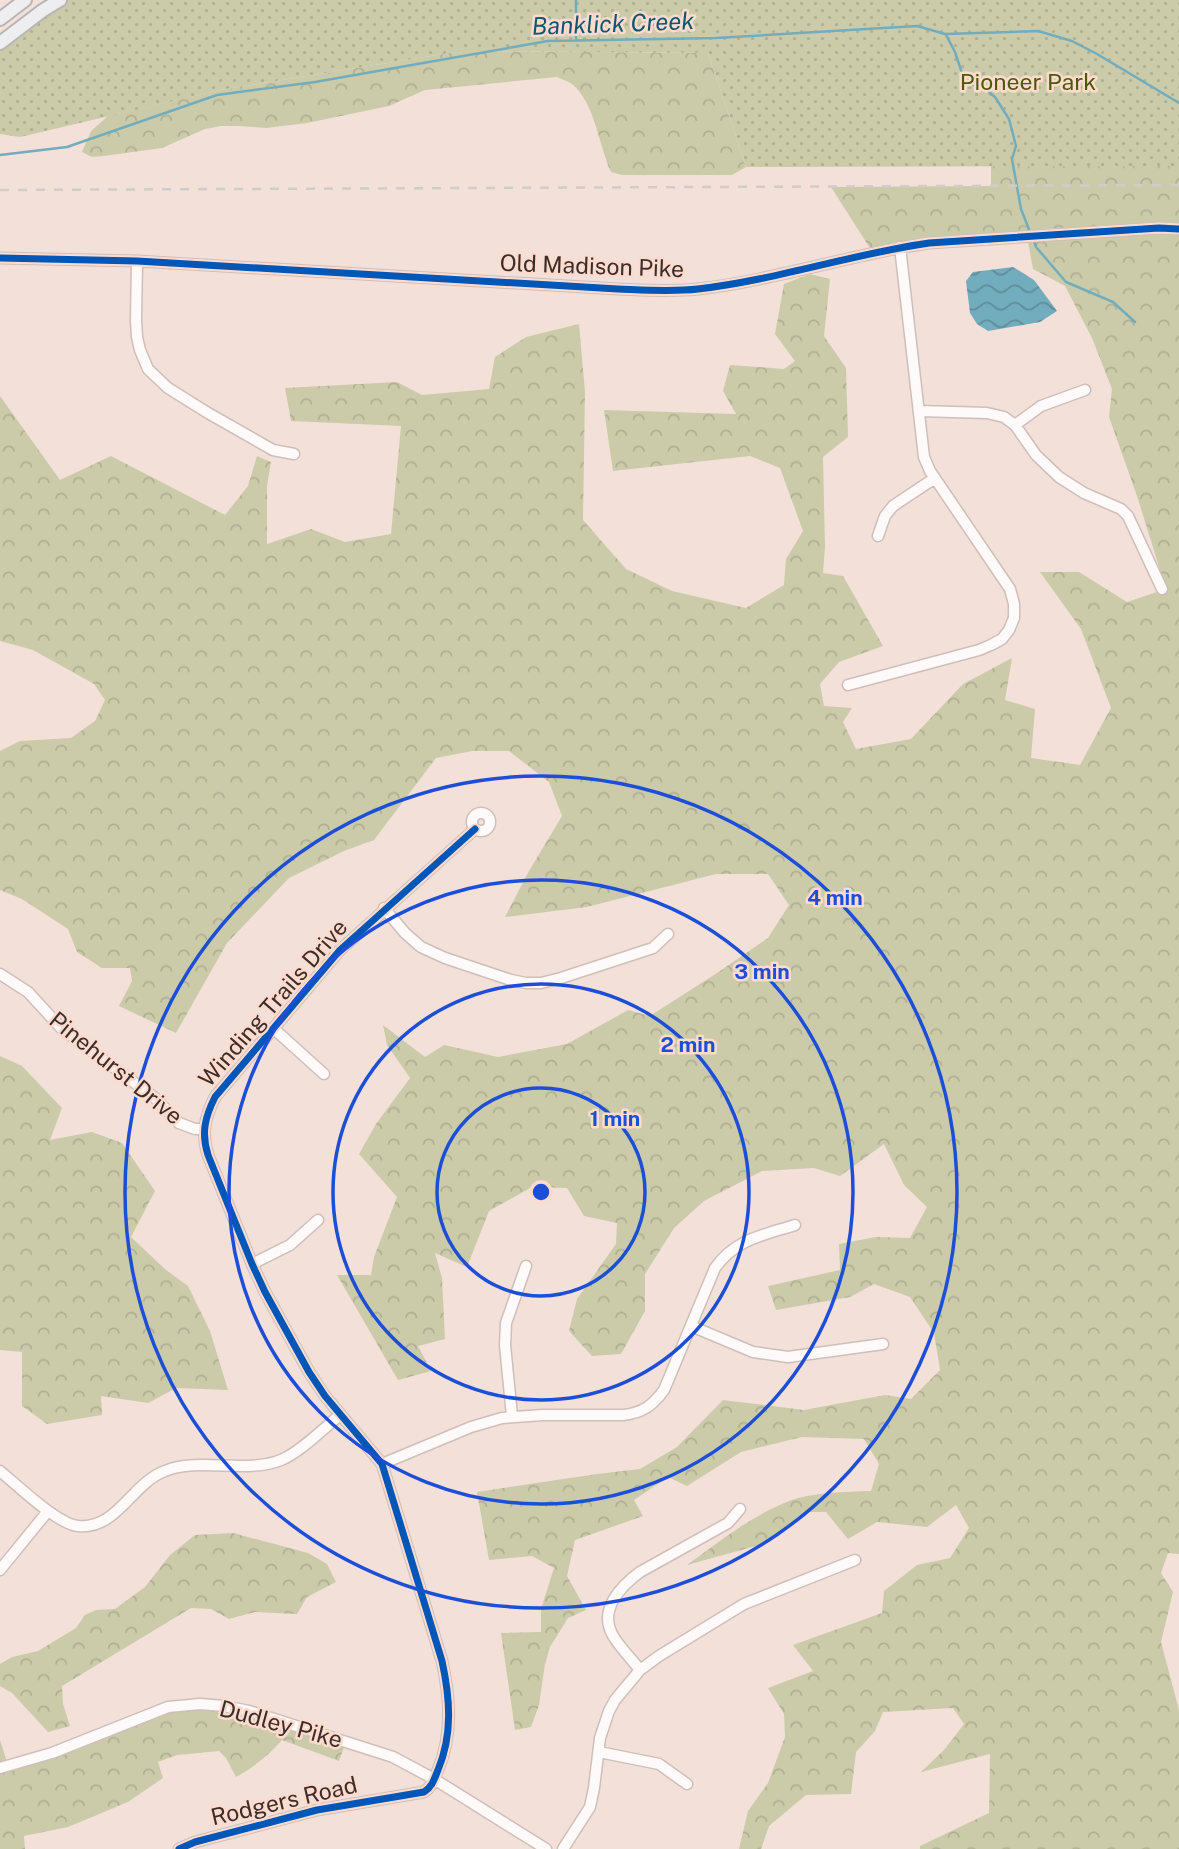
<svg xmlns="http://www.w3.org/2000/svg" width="1179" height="1849" font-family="'Public Sans',sans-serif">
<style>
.forest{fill:url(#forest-crowns)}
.park{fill:url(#park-dots)}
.water{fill:url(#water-waves)}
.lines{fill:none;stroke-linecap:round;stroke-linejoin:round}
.stream{stroke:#72adbe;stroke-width:2.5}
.minor-casing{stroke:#cebfba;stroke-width:13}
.major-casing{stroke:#b8b5b7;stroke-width:16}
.minor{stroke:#fdfaf9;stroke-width:10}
.major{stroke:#eeeef1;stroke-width:12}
.rail{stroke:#d1ccca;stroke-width:2.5;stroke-dasharray:9 9;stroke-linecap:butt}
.cycleway-casing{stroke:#fedbce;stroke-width:11}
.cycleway{stroke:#0057b8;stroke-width:7}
.ring{fill:none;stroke:#1d4ed8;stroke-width:3.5}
.labels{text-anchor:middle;stroke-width:5;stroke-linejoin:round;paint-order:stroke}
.park-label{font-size:23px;fill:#4b5a09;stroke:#fedbce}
.street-label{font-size:23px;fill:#3b2e29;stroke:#fedbce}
.water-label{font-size:24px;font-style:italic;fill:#0b586d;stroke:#fedbce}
.centre{fill:#1d4ed8;stroke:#fedbce;stroke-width:3.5}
.ring-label{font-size:21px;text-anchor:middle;font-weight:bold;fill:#1d4ed8;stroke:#fedbce;stroke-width:5;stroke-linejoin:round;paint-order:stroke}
</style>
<defs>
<pattern id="forest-crowns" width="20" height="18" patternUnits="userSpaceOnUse" patternTransform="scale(1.75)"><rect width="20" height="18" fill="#cbcbaa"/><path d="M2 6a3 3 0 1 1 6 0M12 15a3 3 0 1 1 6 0" fill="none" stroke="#afaf92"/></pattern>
<pattern id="park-dots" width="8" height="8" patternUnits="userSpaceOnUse" patternTransform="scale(1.75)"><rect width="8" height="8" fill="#cbcbaa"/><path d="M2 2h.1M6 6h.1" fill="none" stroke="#afaf92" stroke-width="1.8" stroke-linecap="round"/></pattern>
<pattern id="water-waves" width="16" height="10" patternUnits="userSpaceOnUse" patternTransform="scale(1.75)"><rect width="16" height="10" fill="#72adbe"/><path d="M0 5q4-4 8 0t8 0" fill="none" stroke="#5f8d9a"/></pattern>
</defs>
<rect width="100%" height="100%" fill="#f3e0d9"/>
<path class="forest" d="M462 51 708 53 746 167 732 175H622L611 172C599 146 595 103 572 84 568 81 561 79 557 77L425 90 389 106 307 123 266 128 239 126H221L205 129 162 148 104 156 92 157 82 152 91 131 108 116 220 90Z
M988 146 1179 158V1554L1168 1553 1161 1573 1173 1592 1161 1642 1179 1710V1849H920V1846L989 1813 990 1754 921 1772 944 1750 964 1724 953 1708 883 1712 875 1731 856 1752 851 1794 806 1795 769 1826 761 1849H739L748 1811 768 1783 785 1737 784 1714 768 1688 813 1671 793 1645 882 1613 884 1591 917 1565 950 1558 969 1528 956 1505 927 1527 877 1522 848 1539 826 1512H806L789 1524 770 1542 687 1565C720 1541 751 1516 789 1501 813 1492 845 1492 871 1491L879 1464 864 1439 802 1437 741 1452 687 1486 668 1477 634 1500 643 1516 575 1540 567 1576 586 1610 568 1618 550 1647 545 1664 539 1705 531 1727 515 1730 501 1633 541 1632V1609L554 1568 532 1556 489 1560 477 1492 597 1474 640 1469 677 1447 723 1400 804 1410 885 1395 911 1399 940 1370 934 1333 910 1297 874 1284 850 1297 776 1310 768 1286 840 1270 839 1244 876 1237 910 1238 927 1207 904 1185 884 1144 840 1176 814 1168 762 1171 704 1201 674 1228 645 1274V1311L621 1354 592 1356 569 1331 577 1299 616 1244 617 1223 584 1216 567 1188 532 1187 489 1211 467 1267 435 1253 442 1278 445 1339 418 1346 431 1371 398 1380 337 1275H371L374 1257 397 1197 359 1154 376 1124 410 1078 387 1045 383 1025 425 1057 444 1045 498 1057 567 1044 628 1010 650 1016 717 973 768 938 789 905 768 874H716L587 907 505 917 529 871 562 816 549 782 509 751H472L436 758 374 840 344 851 289 878 227 943 176 1033 119 1006 132 981 130 968H102L77 952 68 929 22 899 0 890V751L20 741 71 738 95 721 105 700 94 684 33 650 0 641V396L60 480 111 456 225 515 248 486 257 456 271 462 267 486V544L311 529 345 542 391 534 401 426 291 421 285 388 397 382 422 395 489 389 495 357 526 337 579 324 585 392 583 520 626 569 672 591 746 608 784 585 786 559 803 531 780 468 750 456 613 471 604 410 736 414 723 391 730 365 784 369 795 361 775 334 784 284 810 274 830 279 824 336 846 368 848 437 823 457 825 547 823 573 843 576 883 646 839 662 820 684 824 706 852 708 843 722 856 749 911 739 963 684 1012 658 1005 700 1035 709 1031 758 1080 765 1111 708 1081 629 1040 572H1079L1127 602 1166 589 1137 496 1109 417 1112 389 1092 338 1065 286 1033 269 1027 236 873 253 831 187 991 186V166Z
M0 1056 22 1066 62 1108 50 1140 92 1132 122 1143 155 1191 131 1237 166 1270 188 1286 210 1331 228 1390 176 1388 148 1403 101 1396 102 1415 47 1424 22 1406V1352L0 1350Z
M233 1533 308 1553 327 1564 336 1582 307 1597 297 1614 255 1612 229 1619 211 1609 191 1608 62 1686 63 1704 70 1726 48 1732 12 1693 0 1686V1664L12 1657 38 1651 76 1628 85 1615 96 1610 115 1609 145 1587 170 1555 195 1535Z
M224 1706 346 1742 339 1761 282 1740C269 1755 254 1767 236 1777L226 1758 219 1751 177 1755 158 1762 163 1778 128 1802 68 1827 24 1836 25 1849H0V1740L8 1765 156 1710Z"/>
<path class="park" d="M60 0H1179V166L746 167 708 53 462 51 220 90 20 137 0 134V43Z"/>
<path class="water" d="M1013 267 1034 280 1057 311 1040 322 988 331 977 324 970 313 966 281 973 272Z"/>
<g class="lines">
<path class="stream" d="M946 35 955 52 965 82 985 89 995 97 1009 119 1016 146 1012 159 1021 209 1030 232
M576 40V0
M0 155 67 147 217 95 315 82 548 41 716 38 917 26 945 34 1038 31 1072 41 1097 54 1179 103
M1033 238 1036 247 1066 282 1113 302 1135 322"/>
<g class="minor-casing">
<path id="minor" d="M0 258 137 261 618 289C644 290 672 292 698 289 776 280 852 254 929 243L1159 228 1179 229
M137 261 136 320 137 337 140 350 148 369 168 388 208 413 273 450 294 454
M919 411 987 413 1004 417 1015 425 1036 455 1059 477 1084 493 1121 509 1128 516 1162 589
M1015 425 1041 406 1085 390
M878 536 885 516 893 506 935 478
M848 685 979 650 991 645 1002 639 1009 630 1014 618V604L1010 589 930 471 924 457 900 247
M472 822a9 9 0 1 1 18 0a9 9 0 1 1-18 0Z
M384 908 405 933 421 947 445 958 511 980 526 983H541L561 978 653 948 668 934
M0 974 28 992 62 1029 155 1098 179 1123 195 1129H203
M273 1028 324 1074
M252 1264 290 1245 318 1220
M691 1326 753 1352 788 1357 883 1344
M512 1416 505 1345 506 1323 526 1266
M382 1464 471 1427 502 1418 543 1415H623C643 1413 653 1405 664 1390L715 1268C735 1239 764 1235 795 1225
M0 1471C17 1485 57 1524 78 1526 117 1530 132 1483 165 1471 199 1457 246 1474 281 1460 299 1453 324 1428 340 1415
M0 1570 48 1511
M640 1670C631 1658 619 1647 612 1634 599 1609 621 1586 640 1572L728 1523 740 1509
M599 1752 659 1764 687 1784
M0 1768 52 1753 168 1707 200 1704 224 1706 249 1711 393 1757 434 1779 546 1849
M179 1849 195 1842 317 1810 424 1792C433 1786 434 1779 438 1770 453 1734 450 1698 442 1661L382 1464 325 1396 309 1372 265 1292 252 1264 208 1155C201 1133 205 1117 215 1097L340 950 475 829
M563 1849 590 1807 594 1788 600 1738 609 1711 615 1700 640 1670 659 1656 744 1604 855 1560"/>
</g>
<g class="major-casing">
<path id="major" d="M0 19 25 0
M0 43 42 11 60 0"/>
</g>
<use href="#minor" class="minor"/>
<use href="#major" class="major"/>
<path class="rail" d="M0 190 1179 185"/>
<g class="cycleway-casing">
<path id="cycleway" d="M0 258 137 261 618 289C644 290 672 292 698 289 776 280 852 254 929 243L1159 228 1179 229
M179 1849 195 1842 317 1810 424 1792C433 1786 434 1779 438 1770 453 1734 450 1698 442 1661L382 1464 325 1396 309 1372 265 1292 252 1264 208 1155C201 1133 205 1117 215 1097L340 950 475 829"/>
</g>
<use href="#cycleway" class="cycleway"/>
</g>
<g class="ring">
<circle cx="541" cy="1192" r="104"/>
<circle cx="541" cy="1192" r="208"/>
<circle cx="541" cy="1192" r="312"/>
<circle cx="541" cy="1192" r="416"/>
</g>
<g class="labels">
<g class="park-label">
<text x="1028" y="90">Pioneer Park</text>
</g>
<g class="street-label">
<text transform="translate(592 266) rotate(2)" y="8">Old Madison Pike</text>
<text transform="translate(273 1003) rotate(-49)" y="8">Winding Trails Drive</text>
<text transform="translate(116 1068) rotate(39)" y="8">Pinehurst Drive</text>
<text transform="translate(281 1724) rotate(15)" y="8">Dudley Pike</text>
<text transform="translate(284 1801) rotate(-13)" y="8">Rodgers Road</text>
</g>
<g class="water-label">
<text transform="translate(613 24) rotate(-2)" y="8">Banklick Creek</text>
</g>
</g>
<circle cx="541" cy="1192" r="10" class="centre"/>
<g class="ring-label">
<text x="835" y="905">4 min</text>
<text x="762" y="979">3 min</text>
<text x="688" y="1052">2 min</text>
<text x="615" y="1126">1 min</text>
</g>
</svg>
